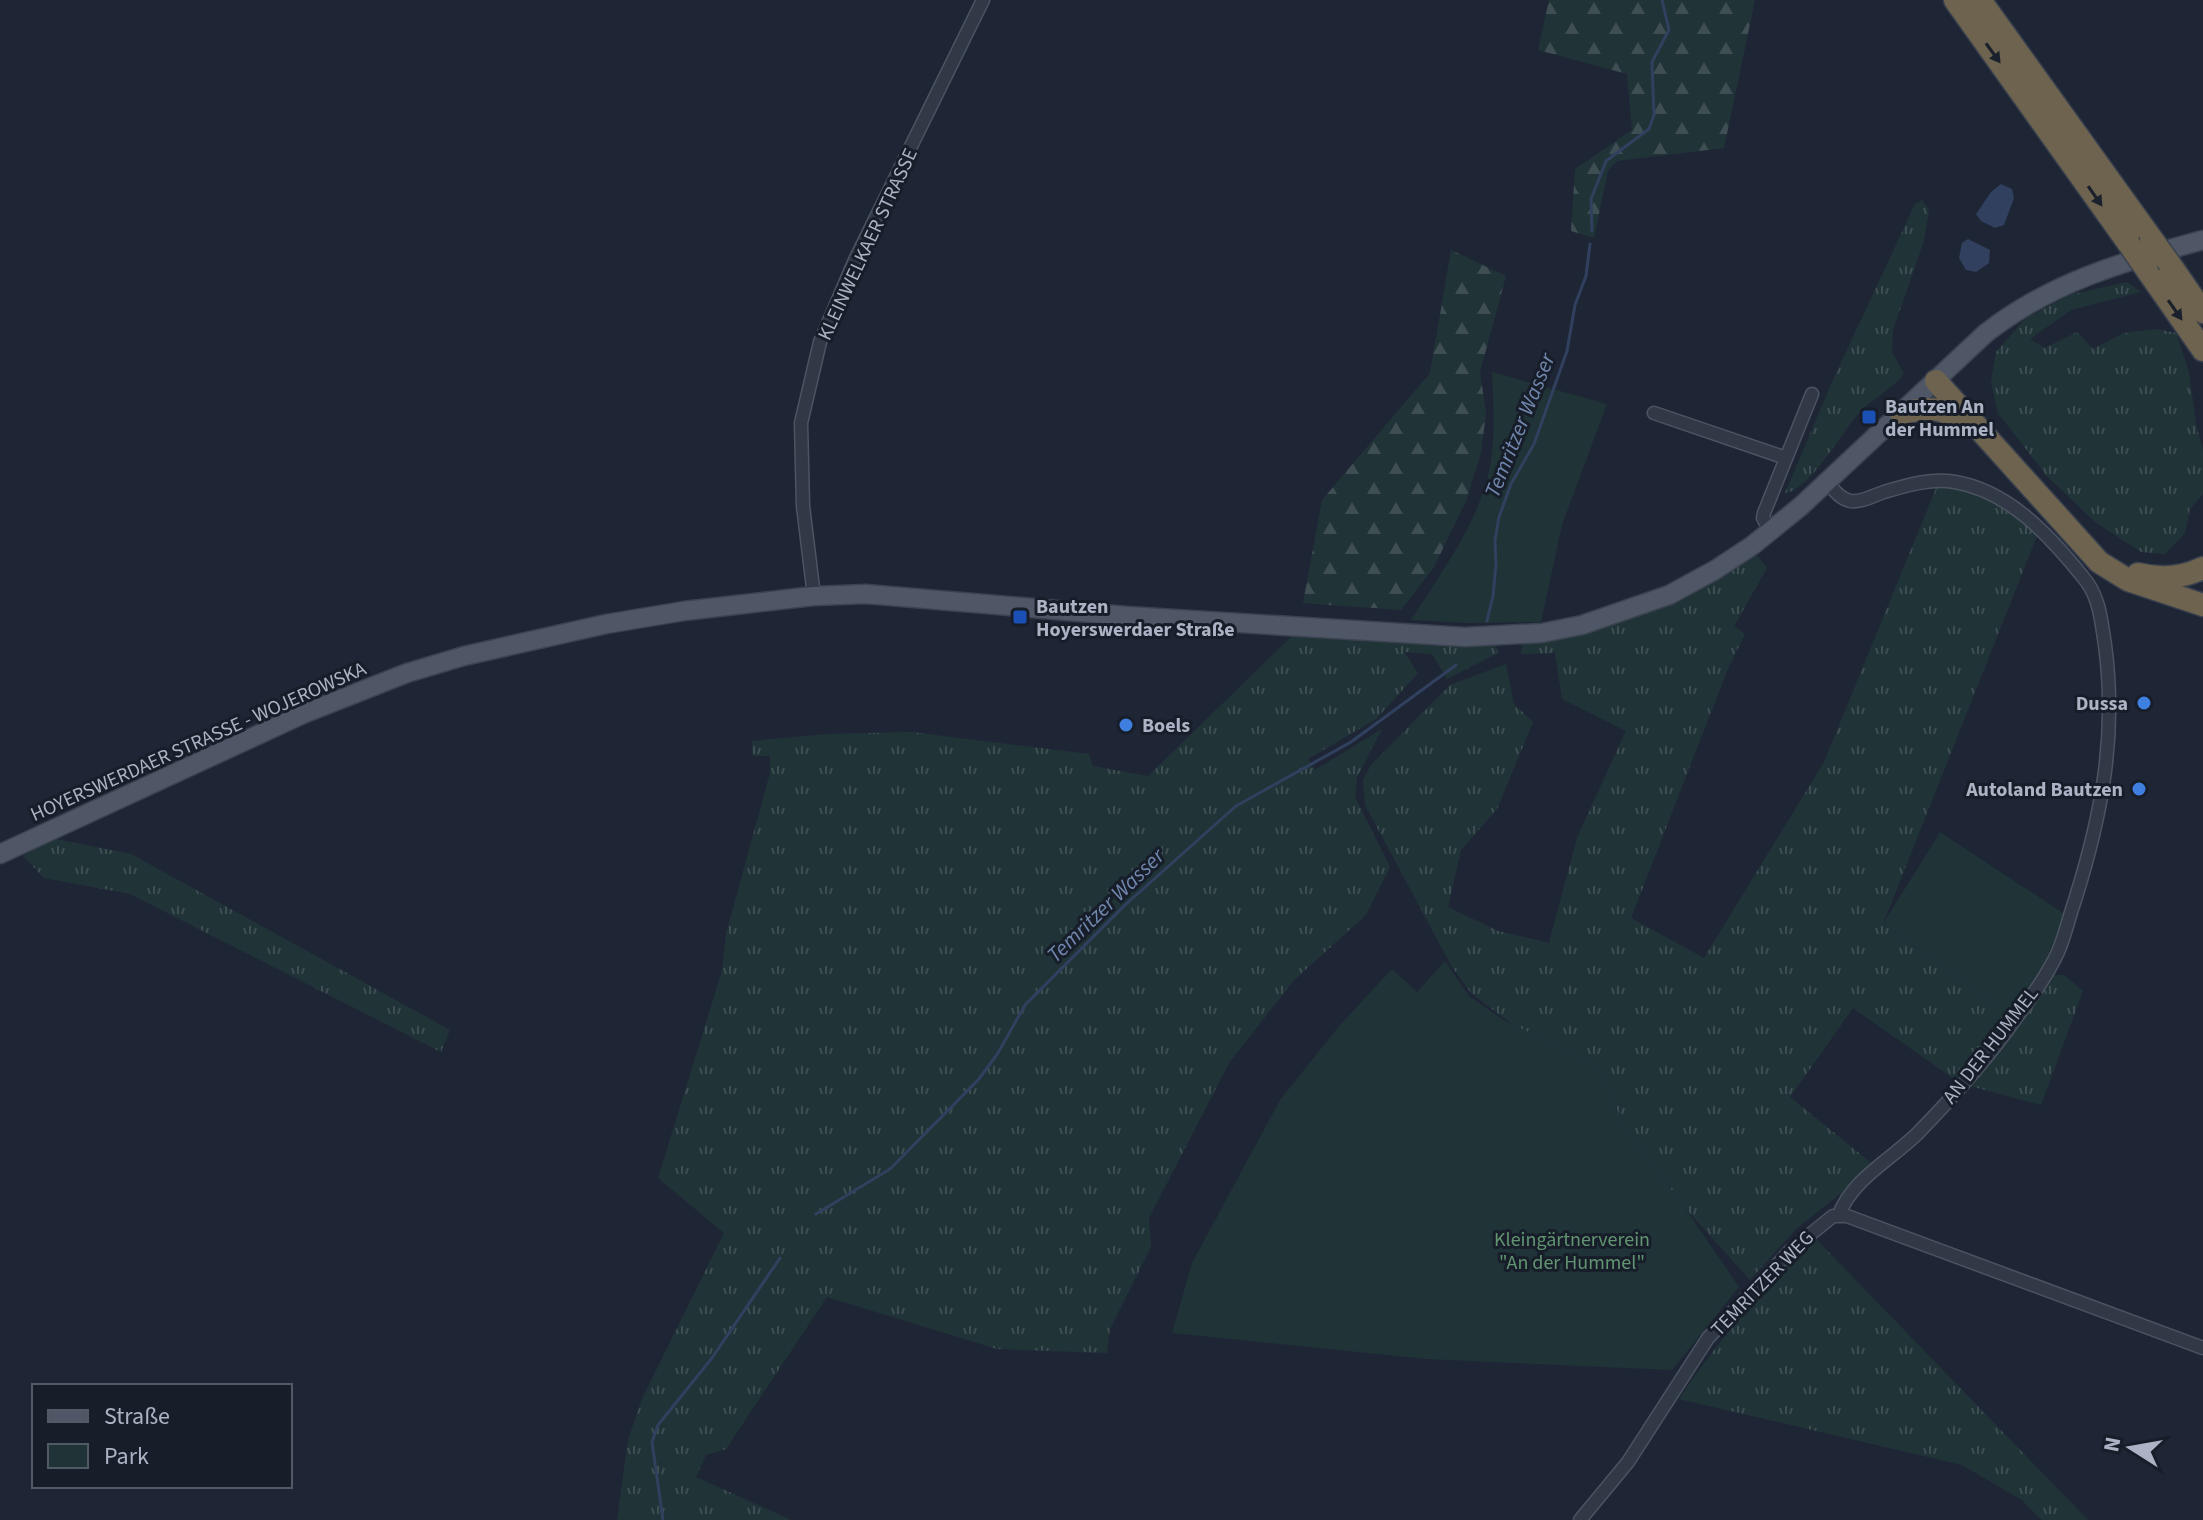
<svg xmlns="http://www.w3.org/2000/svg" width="2203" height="1520" font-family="'Source Sans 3',sans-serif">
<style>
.grass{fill:url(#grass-tufts)}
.forest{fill:url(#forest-firs)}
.green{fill:#203337}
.water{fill:#30405e}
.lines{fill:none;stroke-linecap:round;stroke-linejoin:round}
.stream{stroke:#30405e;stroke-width:3}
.minor-casing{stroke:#4c5362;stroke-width:15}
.primary-casing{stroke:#3b4250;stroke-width:21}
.motorway-casing{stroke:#39404e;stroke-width:25}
.minor{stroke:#313946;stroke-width:12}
.primary{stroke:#4f5767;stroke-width:18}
.motorway{stroke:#6d634e;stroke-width:22}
.motorway-bridge-casing{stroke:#39404e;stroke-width:25;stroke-linecap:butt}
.motorway-bridge{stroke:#6d634e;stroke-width:22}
.oneway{fill:#1b212c}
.transit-dot{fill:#1a4fb4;stroke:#171e2a;stroke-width:3}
.shop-dot{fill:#3f7fe0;stroke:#171e2a;stroke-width:3}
.labels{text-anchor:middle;stroke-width:6;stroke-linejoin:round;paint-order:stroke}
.street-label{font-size:20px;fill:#abb3c4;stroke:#171e2a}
.poi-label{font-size:20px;font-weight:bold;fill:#abb3c4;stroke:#171e2a;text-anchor:start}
.park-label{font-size:20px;fill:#629471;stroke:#171e2a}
.water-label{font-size:22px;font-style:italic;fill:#7187ae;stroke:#171e2a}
</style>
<defs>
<pattern id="grass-tufts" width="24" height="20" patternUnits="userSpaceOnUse" patternTransform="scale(2)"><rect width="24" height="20" fill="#203337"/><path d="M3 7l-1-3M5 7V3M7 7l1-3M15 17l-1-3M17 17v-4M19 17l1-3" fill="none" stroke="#3e4e52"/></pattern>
<pattern id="forest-firs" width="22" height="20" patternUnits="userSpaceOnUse" patternTransform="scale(2)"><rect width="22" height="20" fill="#203337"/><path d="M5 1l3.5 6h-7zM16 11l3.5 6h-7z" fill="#3e4e52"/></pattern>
</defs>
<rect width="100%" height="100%" fill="#1e2636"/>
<path class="grass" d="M1922 200 1929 210 1924 241 1893 330 1892 352 1904 374C1892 389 1874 397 1861 411 1843 429 1810 491 1785 493L1832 382 1915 204Z
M2127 282 2141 292 2071 310 2030 339 2045 348 2077 332 2093 349 2124 333 2156 329 2176 333 2189 372 2196 424 2203 450V494L2190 509 2185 533 2165 554 2141 552 2095 522 2046 475 1998 413 1991 382 1996 352 2025 319 2069 295Z
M1937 486 1991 497 2011 508 2037 536 1883 924 2012 1016 1957 1081 1853 1008 1790 1097 1875 1166 1796 1229 1750 1280 1685 1208 1626 1130 1597 1065 1513 1025 1471 993 1452 967 1365 805 1363 780 1371 765 1450 685 1506 664 1514 704 1533 722 1497 809 1461 850 1448 907 1498 931 1549 943 1577 838 1626 731 1562 699 1555 653 1521 654 1522 643 1589 629 1755 553 1767 568 1734 626 1745 634 1727 671 1631 918 1704 958 1824 762Z
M1292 636 1496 645 1498 653 1447 679 1432 654 1404 652 1418 673 1376 719 1308 759 1315 770 1382 729 1357 777 1355 797 1390 867 1366 915 1294 980 1229 1063 1149 1218 1151 1247 1110 1329 1107 1353 997 1349 827 1297 726 1449 706 1455 696 1477 791 1520H617L628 1440 642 1399 724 1233 658 1178 722 971 726 934 770 773V756H753L752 741 827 734 911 732 1089 754 1093 766 1148 776Z
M51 838 131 854 450 1030 441 1052 130 894 44 878 23 856Z
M2051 975H2064L2083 991 2041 1105 1970 1086Z
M1815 1238 2088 1520H2042L2022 1500 1962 1465 1679 1399C1718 1340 1764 1287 1815 1238Z"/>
<path class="forest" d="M1549 0H1755L1724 148 1617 161 1608 170 1594 238 1571 231 1575 169 1632 130 1627 74 1538 50Z
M1451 250 1506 276 1480 372 1486 413 1481 453 1466 501 1434 567 1401 610 1303 603 1322 500 1430 373Z"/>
<path class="green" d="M1492 372 1607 404 1562 525 1541 622 1467 623 1411 620C1444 568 1485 515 1492 453 1495 426 1493 398 1492 372Z
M1940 832 2066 915 2042 968 2012 1016 1883 924Z
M1445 961 1469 996 1505 1021 1597 1065 1626 1130 1685 1208 1739 1287 1672 1370 1426 1359 1172 1333 1192 1263 1280 1100 1340 1025 1392 969 1417 992Z"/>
<path class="water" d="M2001 184 2012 189 2014 198 2004 225 1995 228 1981 221 1976 214 1991 192Z
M1968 239 1990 250 1989 263 1976 272 1966 270 1959 258 1962 243Z"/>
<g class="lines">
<path class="stream" d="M1592 231 1591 199 1606 161 1649 129 1654 115 1652 62 1669 30 1662 0
M1487 621 1493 596 1496 564 1495 540 1499 517 1511 484 1534 444 1567 351 1575 305 1586 276 1590 244
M816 1214 890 1169 979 1079 998 1053 1025 1005 1125 905 1236 806 1351 742 1456 665
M663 1520 652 1442 658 1425 712 1358 780 1258"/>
<g class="minor-casing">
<path id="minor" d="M1654 413 1786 458
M1827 482C1834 490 1839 498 1850 501 1860 503 1875 495 1884 492 1908 485 1931 478 1955 482 2009 491 2050 536 2083 577 2100 597 2101 620 2105 645 2117 735 2102 814 2075 900 2069 917 2065 936 2058 952 2048 974 2031 998 2016 1018 1988 1058 1952 1098 1918 1133 1893 1158 1851 1180 1839 1215
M1771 532 1763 518 1764 513 1812 394
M814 596 803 506 801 423 820 342 855 260 983 0
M1580 1520 1628 1462 1708 1338 1791 1250 1833 1216H1847L2203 1348"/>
</g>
<g class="primary-casing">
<path id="primary" d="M0 854 303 714 407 673 464 656 606 624 684 611 814 596 866 594 1127 616 1465 637 1542 633 1582 625 1669 595 1715 570 1753 545 1801 506 1986 333C2053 281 2123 262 2203 240"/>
</g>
<g class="motorway-casing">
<path id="motorway" d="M1955 0 2129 244
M1980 0 2151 238
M2169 263 2203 312
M2147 270 2203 350
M1936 381 2099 562 2128 580 2203 605
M1901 413C1933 406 1940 408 1968 423
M2138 574C2161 580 2182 578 2203 568"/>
</g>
<use href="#minor" class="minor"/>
<use href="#primary" class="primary"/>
<use href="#motorway" class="motorway"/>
<g class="motorway-bridge-casing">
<path id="motorway-bridge" d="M2151 238 2169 263
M2129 244 2147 270"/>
</g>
<use href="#motorway-bridge" class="motorway-bridge"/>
</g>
<defs><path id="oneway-solid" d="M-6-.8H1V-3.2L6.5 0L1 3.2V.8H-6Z" transform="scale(2)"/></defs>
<g class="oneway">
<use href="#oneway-solid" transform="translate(1993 53) rotate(54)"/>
<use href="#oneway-solid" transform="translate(2095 196) rotate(55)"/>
<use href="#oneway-solid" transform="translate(2175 310) rotate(55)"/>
</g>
<g class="transit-dot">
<rect x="1861" y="409" width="16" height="16" rx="4"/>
<rect x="1012" y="609" width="16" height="16" rx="4"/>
</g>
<g class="shop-dot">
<circle cx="2144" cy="703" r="8"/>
<circle cx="1126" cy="725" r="8"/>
<circle cx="2139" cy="789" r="8"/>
</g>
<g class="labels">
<g class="street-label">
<text transform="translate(867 244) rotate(-65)" y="7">KLEINWELKAER STRASSE</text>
<text transform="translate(198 741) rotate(-24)" y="7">HOYERSWERDAER STRASSE - WOJEROWSKA</text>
<text transform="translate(1990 1045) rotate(-52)" y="7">AN DER HUMMEL</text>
<text transform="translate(1762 1283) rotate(-46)" y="7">TEMRITZER WEG</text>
</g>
<g class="poi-label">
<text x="1885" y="413">Bautzen An<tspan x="1885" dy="23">der Hummel</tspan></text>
<text x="1036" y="613">Bautzen<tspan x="1036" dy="23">Hoyerswerdaer Straße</tspan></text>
<text x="2128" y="710" text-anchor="end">Dussa</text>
<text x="1142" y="732">Boels</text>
<text x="2123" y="796" text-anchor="end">Autoland Bautzen</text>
</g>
<g class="park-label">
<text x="1572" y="1246">Kleingärtnerverein<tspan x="1572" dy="23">"An der Hummel"</tspan></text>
</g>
<g class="water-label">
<text transform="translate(1519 425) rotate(-68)" y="8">Temritzer Wasser</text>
<text transform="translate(1105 905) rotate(-44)" y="8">Temritzer Wasser</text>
</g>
</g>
<rect x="32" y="1384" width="260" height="104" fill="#171e2a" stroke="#525a68" stroke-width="2"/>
<rect x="48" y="1410" width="40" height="12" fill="#4f5767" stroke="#525a68" stroke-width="2"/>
<text x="104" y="1424" font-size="24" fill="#abb3c4">Straße</text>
<rect x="48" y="1444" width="40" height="24" fill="#203337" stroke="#525a68" stroke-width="2"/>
<text x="104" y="1464" font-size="24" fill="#abb3c4">Park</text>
<g transform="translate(2131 1448) rotate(281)" stroke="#171e2a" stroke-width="6" paint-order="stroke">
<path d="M0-6L14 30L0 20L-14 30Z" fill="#abb3c4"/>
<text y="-12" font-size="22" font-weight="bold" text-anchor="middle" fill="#abb3c4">N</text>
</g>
</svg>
